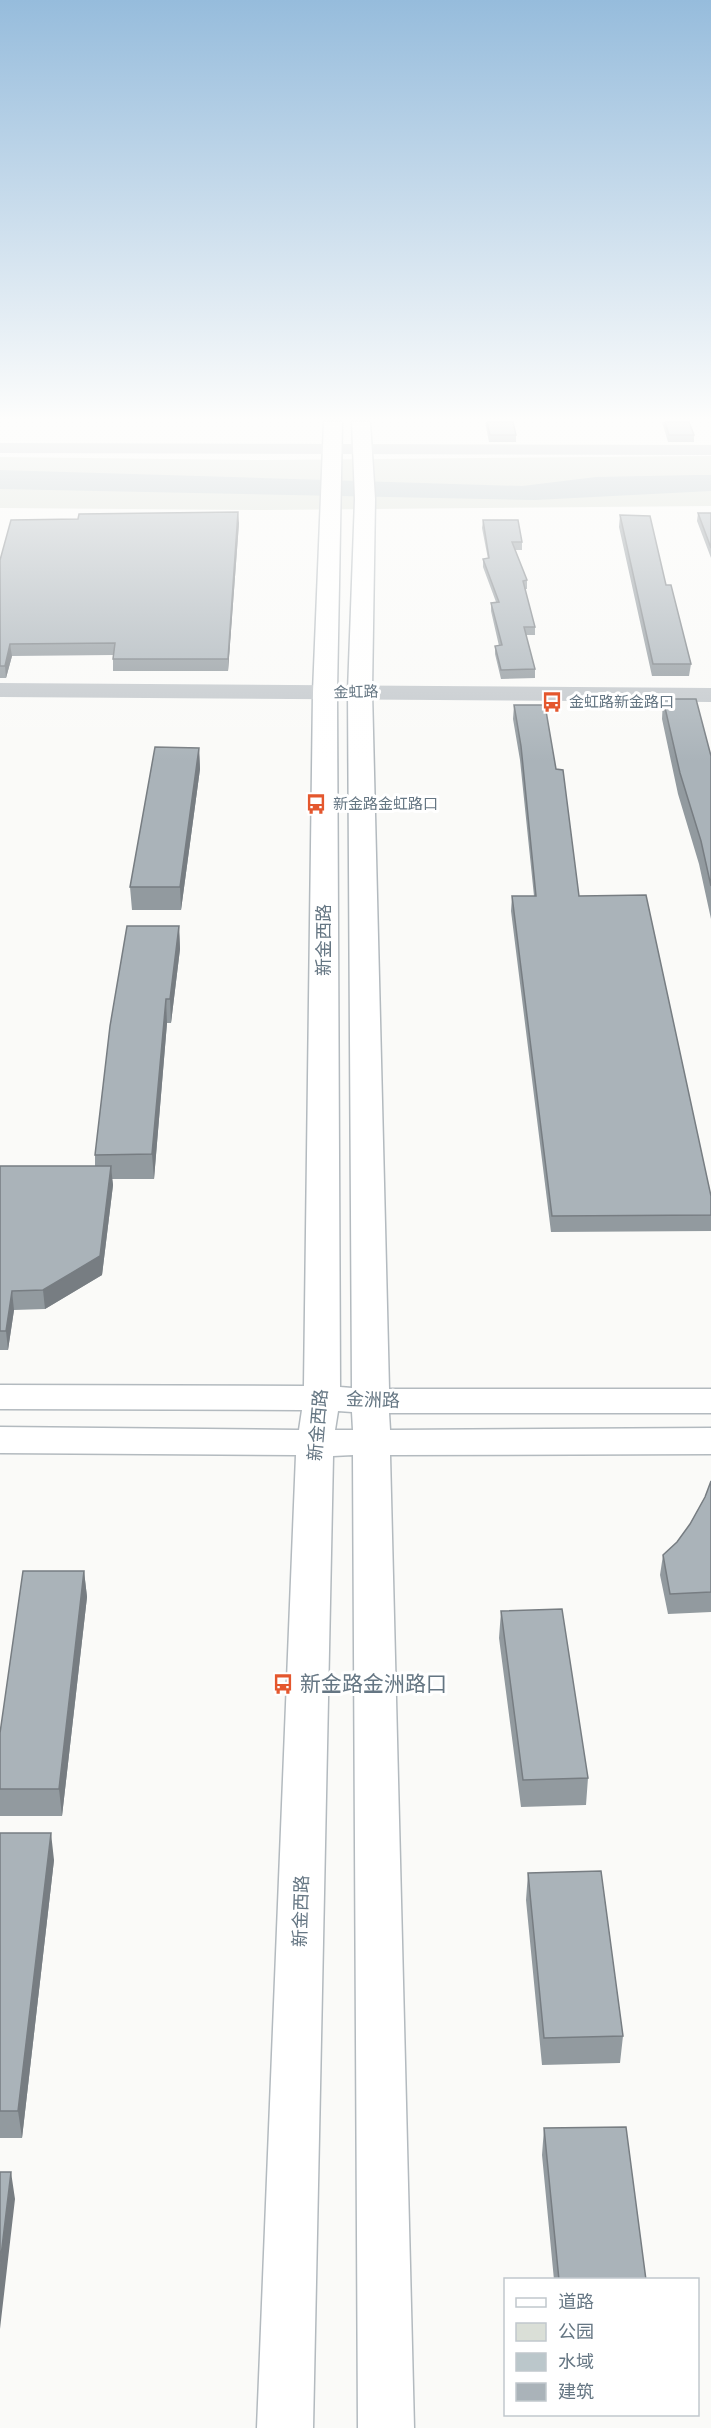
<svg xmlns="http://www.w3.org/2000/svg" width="711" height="2428" font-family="'PT Sans','Noto Sans SC',sans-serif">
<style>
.green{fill:#dadfd7}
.water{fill:#bbc7cb}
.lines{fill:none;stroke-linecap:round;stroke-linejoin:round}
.secondary-casing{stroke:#b3babf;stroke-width:3}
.tertiary{fill:#c3c8cc;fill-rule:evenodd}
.secondary{fill:#fff;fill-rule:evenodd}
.wall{fill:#929a9f}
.shaded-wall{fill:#777d82}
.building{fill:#aab3b9;stroke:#777d82;stroke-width:1.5}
.labels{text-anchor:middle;stroke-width:6;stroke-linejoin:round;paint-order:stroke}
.far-street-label{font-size:15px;fill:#657683;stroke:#fff}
.far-poi-label{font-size:15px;fill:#657683;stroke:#fff;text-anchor:start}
.street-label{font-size:18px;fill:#657683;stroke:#fff}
.near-poi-label{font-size:21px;fill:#657683;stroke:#fff;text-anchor:start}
</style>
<rect width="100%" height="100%" fill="#fafaf8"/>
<path class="green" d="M711 456V506L265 510 0 508V457L265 460Z"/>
<path class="water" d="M0 470 522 486 596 477 696 475H711V491L535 500 0 489Z"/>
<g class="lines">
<g class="secondary-casing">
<path id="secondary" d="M324 422H342L337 692 340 1387 352 1388 348 691 355 499 352 422H370L375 499 372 691 389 1389H711V1413H389L390 1430 711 1428V1454L390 1455 414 2428H358L353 1455 333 1456 313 2428H257L296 1455 0 1453V1427L299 1430 302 1410 0 1409V1385L304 1386 313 692ZM338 1411 352 1412 353 1430H335Z"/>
</g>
<path class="tertiary" d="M0 443 711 445V455L0 453Z
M0 683 711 688V702L0 697Z"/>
<use href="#secondary" class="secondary"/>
</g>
<path class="wall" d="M485 422H513L516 435V442H489Z
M662 422H689L694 435V442H668Z
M698 513H711V558L697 521Z
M620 515 666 585 691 664 689 676H652L619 527Z
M483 520 522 542V550H515L527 580V589H525L535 627V635H526L535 669V678L501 679 495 654V646H499L491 611V603L496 602 483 567V559H488L482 528Z
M239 523 228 671H113V655L12 656 6 678H0V560Z
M663 699 711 756V919L699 864 678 794 662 719Z
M514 705 556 769 579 896 711 1196V1231L551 1232 511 911 512 896H534L520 760 513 719Z
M199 748 200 769 181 910H132L130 887Z
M179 926 180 949 171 1023H167L154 1179H112L113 1185 102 1275 45 1309 14 1310 8 1350H0V1166H95V1155Z
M711 1481V1612L668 1614 660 1575 663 1555 677 1542 690 1524 705 1497Z
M84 1571 87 1597 62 1816H0V1733Z
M501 1611 588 1778 586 1805 521 1807 499 1638Z
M0 1833 54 1860 22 2138H0Z
M528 1873 623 2036 620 2063 542 2065 526 1900Z
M544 2128 646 2280H554L542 2155Z"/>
<path class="shaded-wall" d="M238 512 239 523 228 671V659Z
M10 644 12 656 6 678 5 666Z
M199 748 200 769 181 910 180 887Z
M179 926 180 949 171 1023 170 999Z
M166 999 167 1023 154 1179 152 1154Z
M111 1166 113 1185 102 1275 45 1309 43 1290Z
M12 1291 14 1310 8 1350 6 1331Z
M84 1571 87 1597 62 1816 59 1789Z
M51 1833 54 1860 22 2138 18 2111Z
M11 2172 15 2199 0 2329V2264Z"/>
<path class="building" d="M487 422H513L516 435H490Z
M665 422H689L694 435H669Z
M238 512 228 659H113L115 643 10 644 5 666H0V560L11 520 78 519 79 514Z
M698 513H711V548Z
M620 515 650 516 666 585H671L691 664H653Z
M483 520H518L522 542H512L527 580 523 581 535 627H524L535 669 501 670 495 646 502 645 491 603 499 602 483 559 489 558Z
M663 699H696L711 756V886L701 841 680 773Z
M514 705H545L556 769 563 770 579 896 646 895 711 1196V1215L552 1216 512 896H536L521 746Z
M155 747 199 748 180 887H130Z
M127 926H179L170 999H166L152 1154 95 1155 110 1026Z
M0 1166H111L100 1256 43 1290 12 1291 6 1331H0Z
M711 1481V1592L670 1594 663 1555 677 1542 690 1524 705 1497Z
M23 1571H84L59 1789H0V1733Z
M562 1609 588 1778 523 1780 501 1611Z
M0 1833H51L18 2111H0Z
M601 1871 623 2036 544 2038 528 1873Z
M626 2127 646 2280H559L544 2128Z
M0 2172H11L0 2264Z"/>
<linearGradient id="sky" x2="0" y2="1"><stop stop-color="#96bcdc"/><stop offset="0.55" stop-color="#fdfdfc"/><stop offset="1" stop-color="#fdfdfc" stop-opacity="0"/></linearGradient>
<rect width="711" height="762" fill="url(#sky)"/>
<defs>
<g id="bus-bare" transform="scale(1.62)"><path d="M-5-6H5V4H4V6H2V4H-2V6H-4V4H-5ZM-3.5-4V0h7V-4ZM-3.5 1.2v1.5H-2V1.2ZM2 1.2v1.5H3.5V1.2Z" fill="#e4572e" stroke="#fff" stroke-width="2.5" paint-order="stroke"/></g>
</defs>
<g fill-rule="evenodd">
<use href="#bus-bare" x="552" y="702"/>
<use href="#bus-bare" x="316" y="804"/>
<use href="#bus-bare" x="283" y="1684"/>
</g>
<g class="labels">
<g class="far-street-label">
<text transform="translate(356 692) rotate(-1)" y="5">金虹路</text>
</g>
<g class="far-poi-label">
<text x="569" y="707">金虹路新金路口</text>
<text x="333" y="809">新金路金虹路口</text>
</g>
<g class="street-label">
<text transform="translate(324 940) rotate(-90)" y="6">新金西路</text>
<text transform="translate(373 1400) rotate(2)" y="6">金洲路</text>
<text transform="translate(318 1425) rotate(-85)" y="6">新金西路</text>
<text transform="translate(301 1911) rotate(-88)" y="6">新金西路</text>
</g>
<g class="near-poi-label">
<text x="300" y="1691">新金路金洲路口</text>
</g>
</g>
<rect x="504" y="2278" width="195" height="138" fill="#ffffff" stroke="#c1c8cd" stroke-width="1.5"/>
<rect x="516" y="2298" width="30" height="9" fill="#ffffff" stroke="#c1c8cd" stroke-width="1.5"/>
<text x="558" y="2308" font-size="18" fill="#657683">道路</text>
<rect x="516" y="2323" width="30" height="18" fill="#dadfd7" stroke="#c1c8cd" stroke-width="1.5"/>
<text x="558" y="2338" font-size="18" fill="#657683">公园</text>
<rect x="516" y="2353" width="30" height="18" fill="#bbc7cb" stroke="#c1c8cd" stroke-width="1.5"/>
<text x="558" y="2368" font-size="18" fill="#657683">水域</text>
<rect x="516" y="2383" width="30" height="18" fill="#aab3b9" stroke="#c1c8cd" stroke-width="1.5"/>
<text x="558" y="2398" font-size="18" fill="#657683">建筑</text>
</svg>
